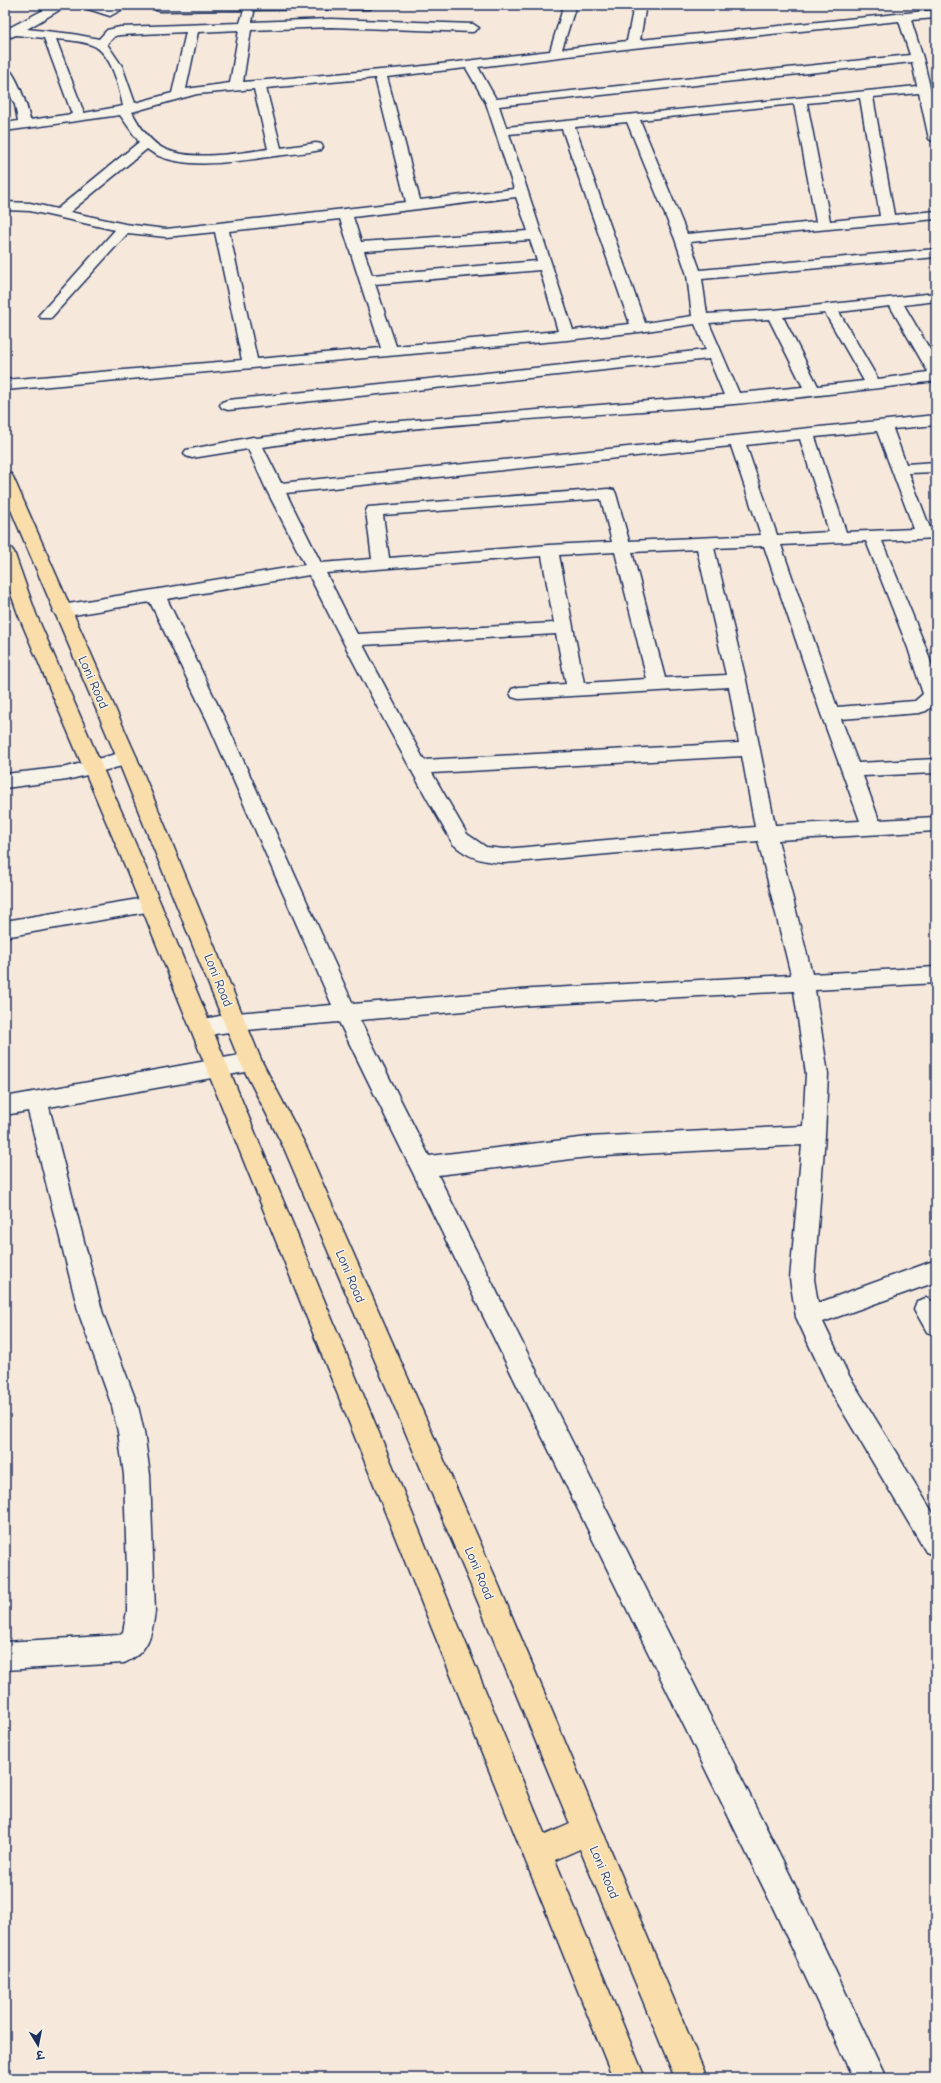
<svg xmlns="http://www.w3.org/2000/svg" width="941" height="2083" font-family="'Comic Neue','Playpen Sans Deva',sans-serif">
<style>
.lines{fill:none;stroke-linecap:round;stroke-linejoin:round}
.minor-casing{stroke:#1b2f5e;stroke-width:3}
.highway-casing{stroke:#1b2f5e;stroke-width:3}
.minor{fill:#f7f3e8;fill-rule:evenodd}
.highway{fill:#f9deab;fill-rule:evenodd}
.labels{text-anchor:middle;stroke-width:3;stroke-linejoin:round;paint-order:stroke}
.street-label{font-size:13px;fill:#1b2f5e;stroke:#f7f3e8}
</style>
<rect width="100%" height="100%" fill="#f7e8dc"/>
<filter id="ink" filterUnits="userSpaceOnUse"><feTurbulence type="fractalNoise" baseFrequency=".025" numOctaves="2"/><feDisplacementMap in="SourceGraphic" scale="8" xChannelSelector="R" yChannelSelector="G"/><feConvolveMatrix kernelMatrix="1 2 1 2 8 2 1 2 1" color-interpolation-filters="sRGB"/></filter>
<g filter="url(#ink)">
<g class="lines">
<g class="minor-casing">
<path id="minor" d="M53 5H68L27 29 73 34 99 39 107 30 120 27 240 23 244 10 160 11 156 10 154 7 155 5H376L370 9 252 10 254 12 252 22 331 19 473 24 479 28 473 32 331 27 251 30 243 82 415 67 550 51 564 5H576L562 49 627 41 634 5H646L640 40 936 10V18L911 20 923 58 936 112V143L929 139 919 93 873 97 894 215 936 211V219L690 242 700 270 936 249V257L702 279 707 314 774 310 936 293V301L904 305 936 360V381C869 389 802 398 734 404 577 417 419 423 263 447L281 483 936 415V425L893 429 906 464 936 462V472L909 473 930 528H936V538L882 541 926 648 936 678V703L926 711 919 713 841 719 858 763 936 759V773L863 776 879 820 936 817V831L778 840 812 974 936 967V983L815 990 828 1074 825 1135 814 1279 818 1303 936 1260V1282L823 1322 848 1374 936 1518V1556L926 1552 830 1390 796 1317 790 1279 802 1145 588 1157 438 1175 790 1875 886 2078H853L768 1897 339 1022 236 1031 201 1036 193 1033 190 1027 193 1021 236 1013 332 1005 207 720 150 602 62 617 56 615 53 611 56 607 62 605 305 565 266 489 248 449 192 458 186 456 184 453 186 450 253 437 257 438 377 423 724 395 709 359 228 410 222 408 220 405 222 402 228 400 706 350 695 324 639 332 567 340 5 390V380L242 360 215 232 166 237 128 233 51 318H41L39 315 115 230 30 211 5 210V202L30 203 57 209 139 142 120 115 5 131V123L18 121 15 105 5 84V67C16 70 28 108 30 120L72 114 44 38 16 35 11 37 5 33 9 28ZM899 21 910 55 496 99 478 67 633 48ZM239 30 230 83 186 89 198 32ZM186 32 172 93 135 103 122 66 107 44 115 36 120 35ZM56 39C68 40 85 41 96 47 113 58 119 88 123 106L84 113ZM912 62 917 86 506 127 499 106ZM466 68 486 103 514 189 420 200 387 77ZM375 78 406 202 166 229 125 224 70 212 147 149C178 173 239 161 275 156 290 154 306 153 321 150L323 147 321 144 316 143 281 148 266 88ZM254 89 268 149C240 153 193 161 167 150 151 144 140 127 132 112L197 94ZM860 98 880 216 830 221 807 103ZM794 104 816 222 687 234 640 120ZM627 122 675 239 687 275 692 316 645 323 575 127ZM562 129 630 324 573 330 509 134ZM516 197 528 231 361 242 353 217ZM340 219 381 348 257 359 229 231ZM530 240 537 261 372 275 364 251ZM540 270 558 331 396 346 375 284ZM890 306 928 372 878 379 839 312ZM825 313 864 381 818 386 783 317ZM769 319 803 387 739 393 709 323ZM877 431 914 529 846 532 815 437ZM800 439 829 532 777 535 746 445ZM731 446 761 535 629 541 616 494 614 490 608 489 368 507 366 511 372 559 321 563 286 493ZM601 499 612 542 549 545 389 558 383 515ZM866 541 908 648 923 694 915 701 837 707 781 545ZM764 546 821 714 860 821 775 825 746 680 714 548ZM697 549 726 675 665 678 632 552ZM615 552 647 679 584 683 559 555ZM542 556 554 623 357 634 326 573ZM309 575C355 666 402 756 453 844 468 858 484 862 504 863L758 841 791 975 533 989 353 1004 225 720 167 599ZM556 634 566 684 519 687 512 689 510 693 512 697 519 699 729 687 739 743 424 760 363 645ZM742 756 755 827 504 849 486 847 467 834 432 773ZM794 991 806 1074 803 1126 588 1137 429 1156 360 1020 533 1005Z
M83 5H101L109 8 115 5H130L110 16 85 8Z
M127 751 134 753 137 758 134 763 67 780 5 788V774L67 767Z
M151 897 158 900 161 905 158 910 5 937V921Z
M251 1053 259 1056 262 1062 259 1068 251 1071 49 1107 103 1314 138 1406 144 1432 150 1475 155 1611C152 1635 148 1653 124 1663L5 1670V1642L119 1635 123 1632 127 1611V1571L124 1475 118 1432 112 1406 79 1314 28 1111 5 1115V1097Z
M926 1298 936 1303V1335L927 1332 914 1309 917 1301Z"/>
</g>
<g class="highway-casing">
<path id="highway" d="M5 472 11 474 13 477 137 758 262 1062 307 1148 497 1581 707 2078H675L580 1849 555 1860 645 2078H613L125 866 18 614 5 577V547L11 548 14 552 36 614 145 866 545 1835 570 1824 475 1595 284 1148 240 1062 117 758 5 496Z"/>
</g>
<use href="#minor" class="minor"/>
<use href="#highway" class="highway"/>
</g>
</g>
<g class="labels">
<g class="street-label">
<text transform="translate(94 682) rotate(66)" y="5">Loni Road</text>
<text transform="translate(219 980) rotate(68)" y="5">Loni Road</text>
<text transform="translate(351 1276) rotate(67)" y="5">Loni Road</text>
<text transform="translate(480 1573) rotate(67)" y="5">Loni Road</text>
<text transform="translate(605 1872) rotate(67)" y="5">Loni Road</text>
</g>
</g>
<rect width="941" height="2083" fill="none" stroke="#f7f3e8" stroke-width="20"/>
<rect x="10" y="10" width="921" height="2063" fill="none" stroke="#1b2f5e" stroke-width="1.5" filter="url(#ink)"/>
<g transform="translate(38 2045) rotate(170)" stroke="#f7f3e8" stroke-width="3" paint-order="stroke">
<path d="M0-3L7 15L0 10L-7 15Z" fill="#1b2f5e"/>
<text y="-6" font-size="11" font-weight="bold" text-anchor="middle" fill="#1b2f5e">उ</text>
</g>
</svg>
